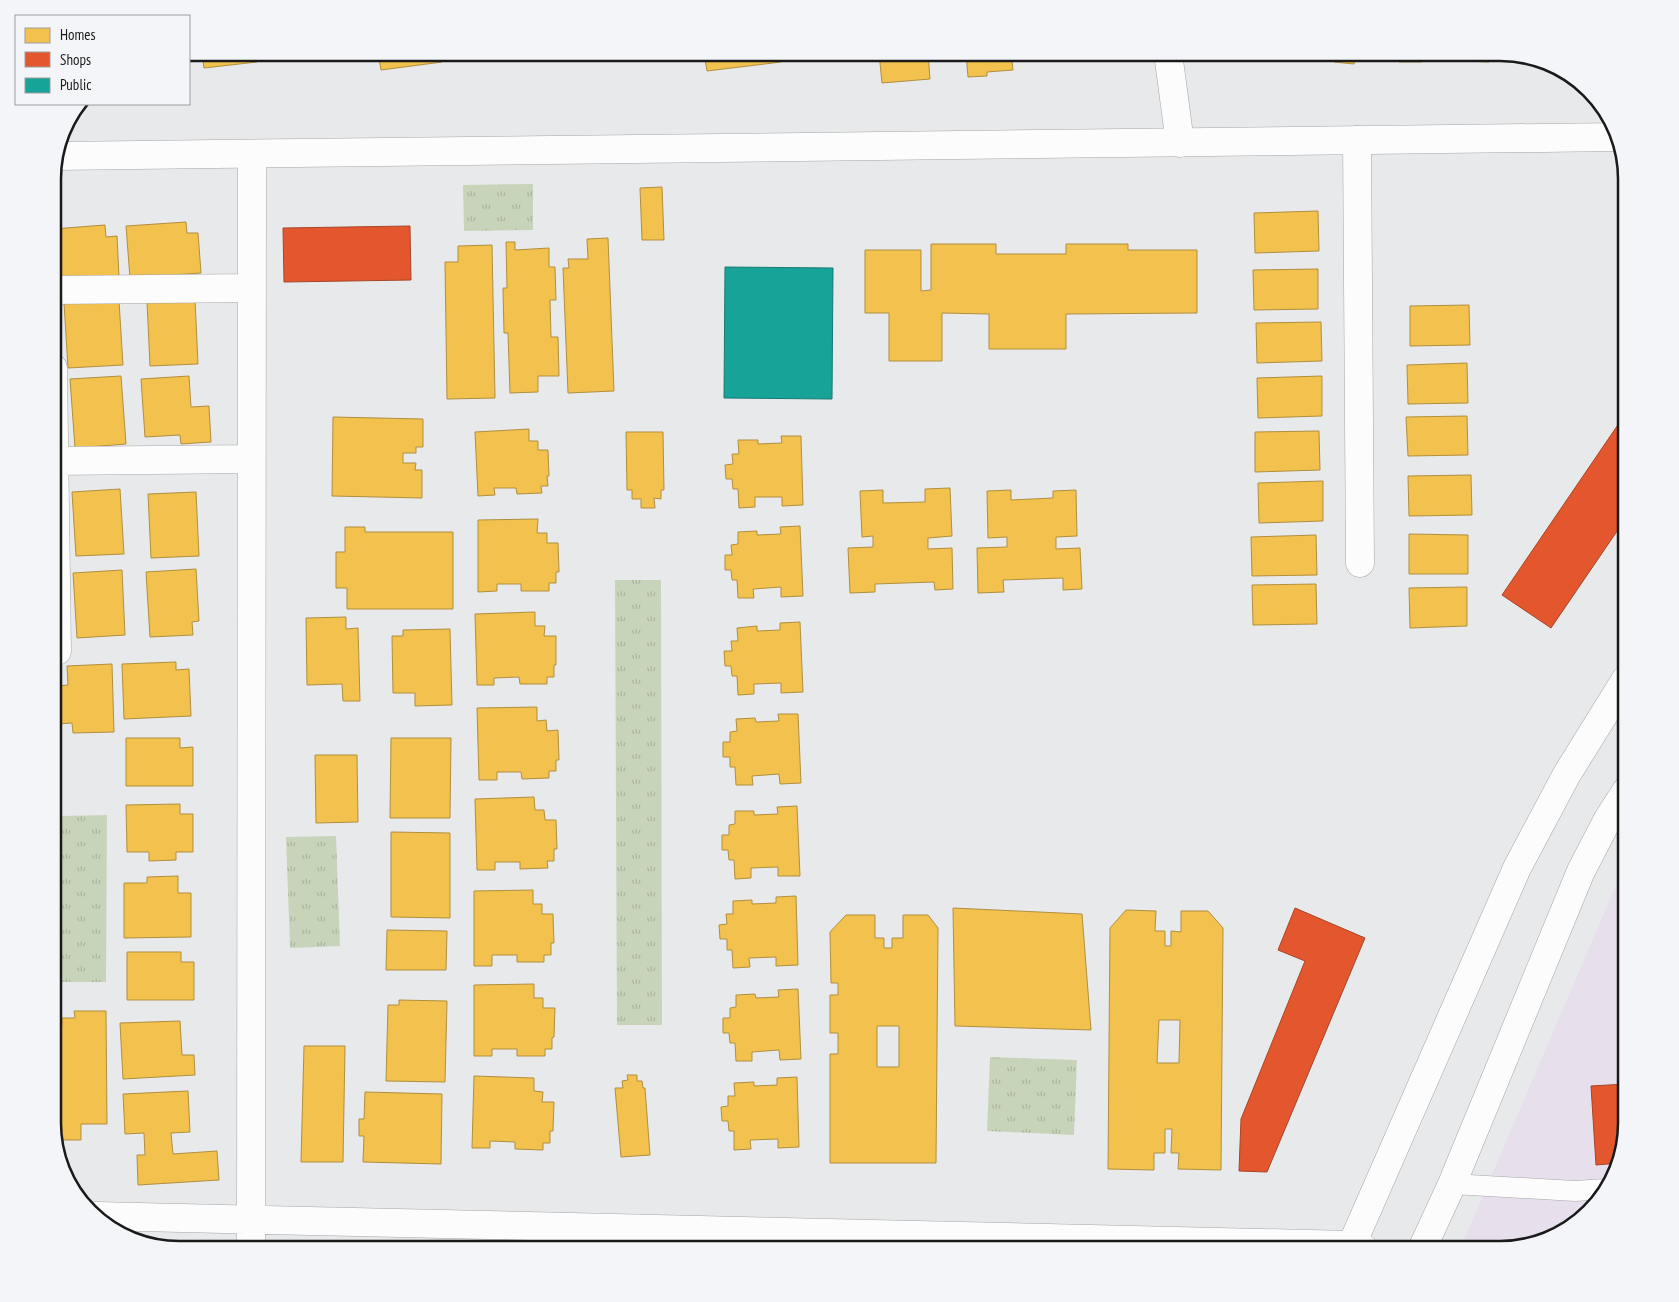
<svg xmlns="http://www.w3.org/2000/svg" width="1679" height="1302" font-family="'PT Sans Narrow',sans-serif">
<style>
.commercial{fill:#e7e0ec}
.grass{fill:url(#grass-tufts)}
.homes{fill:#f2c14e;stroke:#b18f3f;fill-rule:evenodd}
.shops{fill:#e4572e;stroke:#a74528}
.public{fill:#17a398;stroke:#187a72}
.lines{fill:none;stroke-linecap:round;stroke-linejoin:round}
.lane-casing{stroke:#a5a6a8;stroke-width:21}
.street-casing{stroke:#a5a6a8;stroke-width:29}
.secondary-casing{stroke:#a5a6a8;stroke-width:29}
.lane{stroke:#fcfcfc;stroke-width:20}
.street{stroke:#fcfcfc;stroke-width:28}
.secondary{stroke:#fcfcfc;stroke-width:28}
.rim{fill:none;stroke:#1a1a1b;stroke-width:2.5}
</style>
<defs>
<pattern id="grass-tufts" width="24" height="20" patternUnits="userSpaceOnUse" patternTransform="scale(1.25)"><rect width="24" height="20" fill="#c8d4ba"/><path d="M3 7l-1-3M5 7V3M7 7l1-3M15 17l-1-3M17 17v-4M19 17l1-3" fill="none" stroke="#abb59f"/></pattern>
</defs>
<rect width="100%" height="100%" fill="#e8e9eb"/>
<path class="commercial" d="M1626 862V1123L1620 1164 1600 1200 1556 1237 1500 1249H1460Z"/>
<path class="grass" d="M533 184V230L464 231 463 185Z
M615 580H661L662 1025H617Z
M107 815 106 982H60V816Z
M336 836 340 946 290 948 286 837Z
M990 1057 1077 1060 1074 1135 987 1131Z"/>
<path class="homes" d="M202 53H255L257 62 204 68Z
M378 53H441L442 62 381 70Z
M704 53H780L781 62 707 71Z
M879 53H928L930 79 882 83Z
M966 53H1011L1013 70 987 72V76L968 77Z
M1240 53H1279L1241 58Z
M1334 53H1356L1354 64 1334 62Z
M1399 53H1422V62H1399Z
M1465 53H1489V62L1465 61Z
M662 187 664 240H642L640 188Z
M1318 211 1319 251 1255 253 1254 213Z
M186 222 187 233H198L201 273 130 278 126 226Z
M105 225 106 237 117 236 119 276 53 281V229Z
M608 238 614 391 568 393 563 268H569L568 259H588L587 239Z
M506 242H515V250L549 248V267H555L556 300H550L551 337H558L559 376H538V392L510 393 508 333H504L503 288H507Z
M931 244H996V254H1066V244H1128V250H1197V313L1066 314V349H989V314L942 313V361H889V313H865V250H921V291L931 290Z
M492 245 495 398 447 399 445 262H458V246Z
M1318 269V309L1254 310 1253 270Z
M195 299 198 364 150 366 147 302Z
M119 301 123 365 68 368 64 303Z
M1469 305 1470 345 1410 346V306Z
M1321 322 1322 361 1257 363 1256 323Z
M1467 363 1468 403 1408 404 1407 365Z
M121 376 126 444 75 448 70 379Z
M189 376 191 407 209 406 211 442 181 444 180 435 145 437 141 379Z
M1322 376V416L1258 418 1257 378Z
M1467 416 1468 455 1408 456 1406 417Z
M333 417 423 419V447H416V453H403V463H416L415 470H422V498L332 496Z
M529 429V441H538V450H548L549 476H547L548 486H541L542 493 517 494 516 488H494L495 495 478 496 475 432Z
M1319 431 1320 470 1255 472V432Z
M626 432H663L664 490H661V499L654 498 655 508H641V499H632V490H627Z
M781 436H801L803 505 782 506V497H755V507L739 508 738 489H733L732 479H726L725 465 733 464 732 454H739L738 440H758V444L782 443Z
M1471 475 1472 515 1409 516 1408 476Z
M1323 481V521L1259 523 1258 483Z
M950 488 952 536 928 538V549L952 548 953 589 935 590 934 582 875 584V592L850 593 848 548 873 547V536L862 537 860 491 883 490V503L925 502V489Z
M120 489 124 554 76 556 72 492Z
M1011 490V500L1053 498V491L1076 490 1077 536 1056 537V549L1080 548 1082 589 1063 590V578L1003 580 1004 592 978 593 977 548 1007 547V537L988 538 987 491Z
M196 492 199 556 151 558 148 494Z
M538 519 537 533H547V543H558L559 572H556V583H549V591H521V584H497V591L478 592V520Z
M800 526 803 596 781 597V587L753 589 754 598H738L737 580H732L731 570H725V555H732L731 545 738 544V532L757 531V535L781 534 780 527Z
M345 527H365V532H453V609H347V588H336V552H345Z
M1409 534 1468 535V574H1409Z
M1316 535 1317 575 1252 576 1251 537Z
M196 569 199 621 192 622 193 635 150 637 146 572Z
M122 570 125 635 77 638 73 573Z
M1316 584 1317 624 1253 625 1252 585Z
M1467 587V626L1410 628 1409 588Z
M535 612V626H545L544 636H556V665H554V677H547V684H520L519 677 494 678V685H477L475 614Z
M346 617V629L358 628 360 701H343L342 684 307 685 306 618Z
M800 622 803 692 781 693V683L754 684V694L738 695 737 676H732L731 666H725L724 651H732L731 641H738L737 628 757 626V631L780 630V623Z
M450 629 452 705 415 706V693H393L392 636H403V630Z
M176 662V670L189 669 191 716 124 719 122 664Z
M112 664 114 732 73 733 72 723 57 724 56 686 68 685 67 666Z
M537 707V721L546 720 547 731 558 730 559 760H556V771H549V778L522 779 521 772H497V780H479L477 708Z
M778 714H798L801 783 780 784 779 774 752 776 753 785H736L735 767H730V757H723V742H730V732L737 731 736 719 755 718 756 722 779 721Z
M126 738H180V748L193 747V786H126Z
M391 738H451L450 818H390Z
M315 755H357L358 822 316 823Z
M534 797 535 810H544L545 820H556L557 849H554V861H547L548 868 520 869V862H495V870H477L475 799Z
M180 804V814H193V852H176V860L149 861V852H127L126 805Z
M797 806 800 876H778V867L751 868V878L735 879 734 860H729L728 850H722V835H729V825L735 824V811H754V815L778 814 777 807Z
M391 832 450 833V918L391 917Z
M178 876V893H191V937L124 938V883H147V877Z
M533 890V904H542V914H553L554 943H551V955H544V962H517V955H492V966H474V891Z
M796 896 798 965 776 966V957L749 958 750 967 733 968 732 950H727V939H720L719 925 727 924 726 914H733V901L752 900V904L776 903V897Z
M953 908 1082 914 1091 1030 955 1026Z
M1126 910 1156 911 1155 931H1165V946H1171V931L1181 932V911H1208L1223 928 1221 1170 1178 1169 1179 1153H1171L1172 1129H1165V1153H1154V1170L1108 1169 1110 928ZM1159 1020H1180L1179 1063H1157Z
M846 915H875V938H884V948H892V938H903V915H928L938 928 936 1163H830V1054H838V1033H830V995H838V983H831L830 932ZM877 1026H899V1067H877Z
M387 930 447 931 446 970H386Z
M127 952H181V962H194V1000H127Z
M534 984V998H543V1008H555L554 1037 552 1038V1049H545V1056H517V1049H492V1056H474V985Z
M798 989 801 1059 780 1060 779 1050 752 1052V1061H736L735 1043H730L729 1033H723V1018H730V1008L736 1007V995L755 994 756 998 779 997 778 990Z
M399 1000 447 1001 445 1082 386 1081 388 1005H399Z
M74 1011H106L107 1124H81V1140H62V1134H54V1098H58V1061H54L53 1025H62V1018H75Z
M180 1021 182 1055H194L195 1075 123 1079 120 1023Z
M304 1046H345L343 1162H301Z
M627 1075H637V1081H642L643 1088H645L650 1155 621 1157 615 1088H623L622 1081 628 1080Z
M474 1076 534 1078V1091L543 1092 542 1102H554L553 1131H550V1143H543V1150L515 1149V1142L490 1141V1148H472Z
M797 1077 799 1147 778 1148V1139L750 1140 751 1149 734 1150V1131H729L728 1121H722L721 1107 728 1106V1096H735L734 1083 754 1082V1086L777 1085V1078Z
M188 1091 190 1132 171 1133 173 1154 217 1151 219 1180 138 1185 137 1155H145L144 1133 125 1134 123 1094Z
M365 1092 442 1094 441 1164 363 1162 364 1136H359V1119H364Z"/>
<path class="shops" d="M410 226 411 280 284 282 283 228Z
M1626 413V518L1551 628 1502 595Z
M1295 908 1365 938 1267 1172 1239 1171 1241 1119 1305 961 1278 950Z
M1626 1084V1123L1620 1163 1596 1165 1591 1086Z"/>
<path class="public" d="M725 267 833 268 832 399 724 398Z"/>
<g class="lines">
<g class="lane-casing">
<path id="lane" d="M1452 1184 1575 1191 1606 1189"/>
</g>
<g class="street-casing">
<path id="street" d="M1168 53 1180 143
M1357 140 1360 563
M53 290 252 288
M53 368 57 651
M54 461 251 459
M96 1216 1351 1245 1364 1249
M251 1249 252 154"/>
</g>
<g class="secondary-casing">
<path id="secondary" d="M57 156 1617 137
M1350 1249 1517 868 1567 774 1626 679
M1422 1249 1452 1184 1581 871 1608 819 1626 791"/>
</g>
<use href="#lane" class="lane"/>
<use href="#street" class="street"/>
<use href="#secondary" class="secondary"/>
</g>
<path d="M0 0H1679V1302H0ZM179 61H1500A118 118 0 0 1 1618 179V1123A118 118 0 0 1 1500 1241H179A118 118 0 0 1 61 1123V179A118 118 0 0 1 179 61Z" fill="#f4f5f9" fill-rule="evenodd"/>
<path class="rim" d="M179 61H1500A118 118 0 0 1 1618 179V1123A118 118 0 0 1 1500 1241H179A118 118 0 0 1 61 1123V179A118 118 0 0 1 179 61Z"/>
<rect x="15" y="15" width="175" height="90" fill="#f4f5f9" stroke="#9d9da0"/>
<rect x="25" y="28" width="25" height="15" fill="#f2c14e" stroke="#9d9da0"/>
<text x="60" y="40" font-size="15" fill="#1a1a1b">Homes</text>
<rect x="25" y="52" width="25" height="15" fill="#e4572e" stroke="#9d9da0"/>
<text x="60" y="65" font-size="15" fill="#1a1a1b">Shops</text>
<rect x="25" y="78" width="25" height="15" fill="#17a398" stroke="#9d9da0"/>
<text x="60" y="90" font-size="15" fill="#1a1a1b">Public</text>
</svg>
